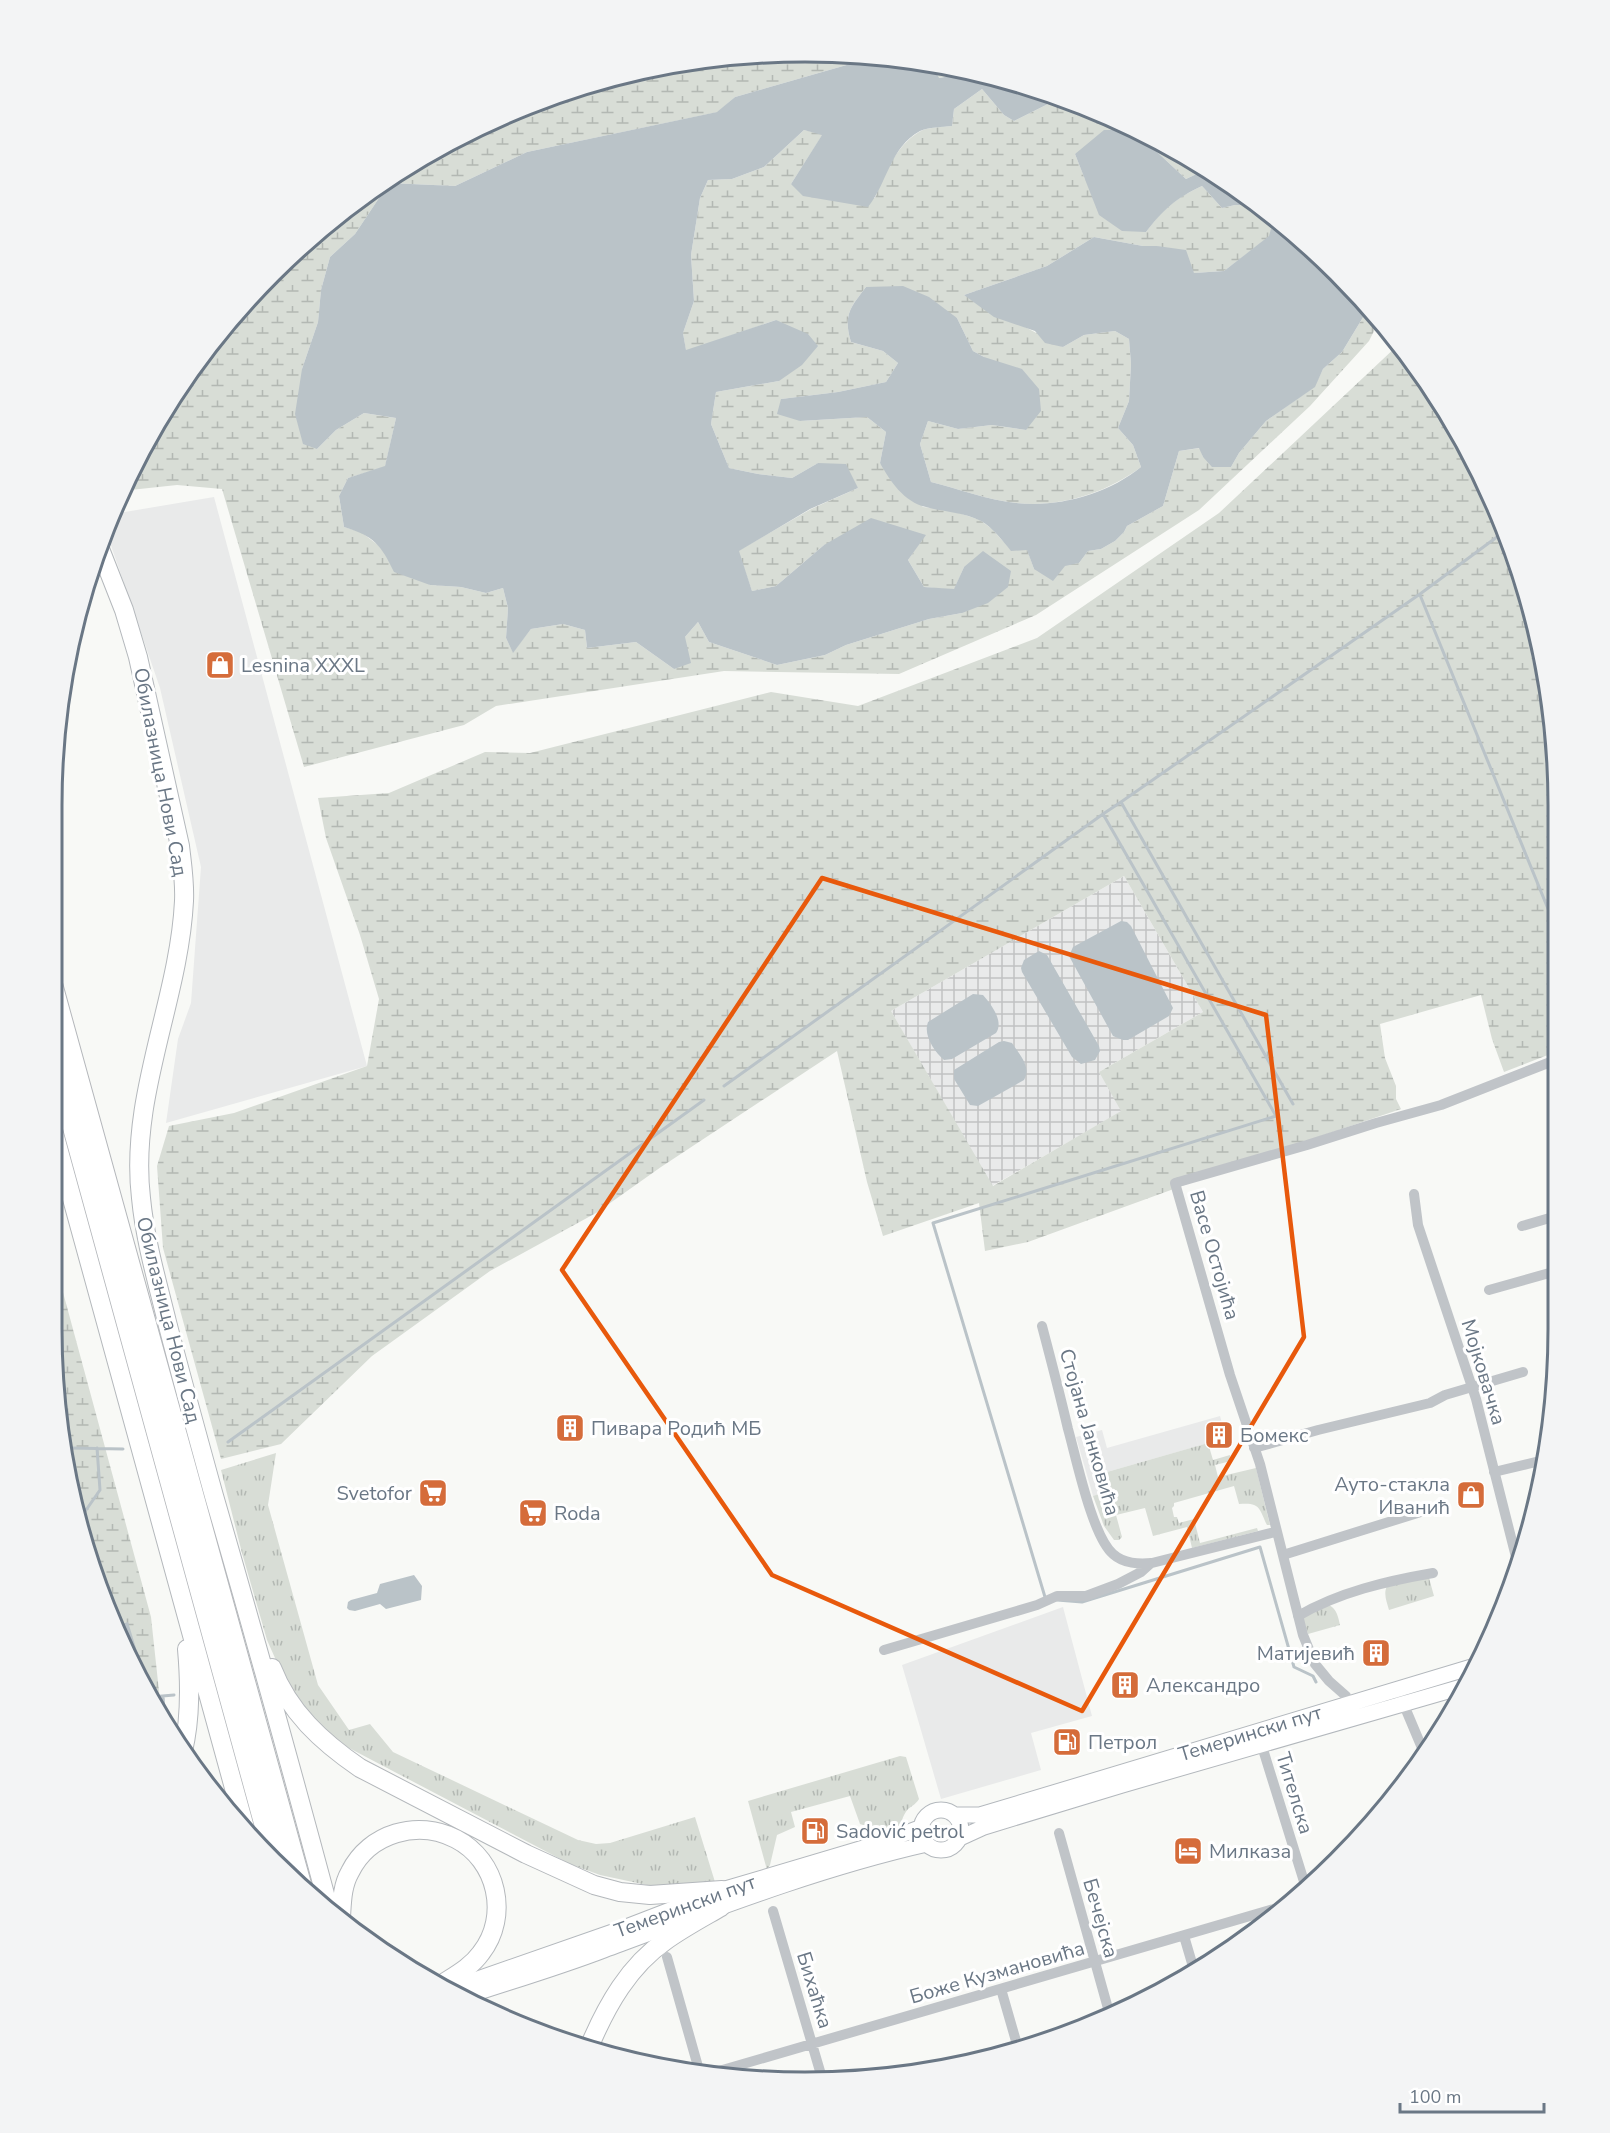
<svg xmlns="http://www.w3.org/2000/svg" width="1610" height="2133" font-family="'Nunito Sans',sans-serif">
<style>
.built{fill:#e9eaea}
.industrial{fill:url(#industrial-grid)}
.grass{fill:url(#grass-tufts)}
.wetland{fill:url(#wetland-marsh);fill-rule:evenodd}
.water{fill:#bac3c8}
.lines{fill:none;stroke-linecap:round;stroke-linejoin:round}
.stream{stroke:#bac3c8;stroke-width:3}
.secondary-casing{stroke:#b3b8bd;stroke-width:17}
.primary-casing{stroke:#b4b8bc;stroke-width:20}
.highway-casing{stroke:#b4b7bb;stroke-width:22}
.street{stroke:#c0c4c8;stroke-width:10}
.secondary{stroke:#fff;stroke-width:15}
.primary{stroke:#fff;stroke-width:18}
.highway{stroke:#fff;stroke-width:20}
.marked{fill:none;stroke:#e8590c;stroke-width:4.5;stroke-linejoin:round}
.labels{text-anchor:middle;stroke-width:6;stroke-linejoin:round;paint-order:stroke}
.poi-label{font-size:20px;fill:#6a7785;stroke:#fff;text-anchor:start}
.street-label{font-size:20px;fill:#6a7785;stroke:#fff}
.rim{fill:none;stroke:#6a7785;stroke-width:3}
</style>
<defs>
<pattern id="industrial-grid" width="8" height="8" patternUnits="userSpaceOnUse" patternTransform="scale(1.5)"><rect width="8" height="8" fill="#e9eaea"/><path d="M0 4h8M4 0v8" fill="none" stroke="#c1c2c3"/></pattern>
<pattern id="grass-tufts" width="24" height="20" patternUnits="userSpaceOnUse" patternTransform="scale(1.5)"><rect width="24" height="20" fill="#d8ddd6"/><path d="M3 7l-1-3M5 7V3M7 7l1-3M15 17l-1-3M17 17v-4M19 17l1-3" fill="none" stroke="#b3b8b3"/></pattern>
<pattern id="wetland-marsh" width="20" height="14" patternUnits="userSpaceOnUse" patternTransform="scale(1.5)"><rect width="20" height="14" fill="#d8ddd6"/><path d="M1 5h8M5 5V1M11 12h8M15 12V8" fill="none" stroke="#b3b8b3"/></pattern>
</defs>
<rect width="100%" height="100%" fill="#f8f9f6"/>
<path class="built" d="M214 497 367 1066 166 1123 178 1039 191 1003 201 867 160 688 106 531 113 514Z
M1220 1416 1226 1438 1100 1474 1105 1493 1093 1496 1076 1437 1102 1430 1107 1448Z
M1063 1607 1092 1716 1031 1733 1041 1770 941 1799 902 1665Z"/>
<path class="industrial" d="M1124 876 1203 1012 1099 1072 1122 1111 992 1186 891 1011Z"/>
<path class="grass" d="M1208 1443 1213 1460 1230 1455 1231 1461 1215 1465 1218 1477 1256 1468 1270 1525H1267C1259 1508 1260 1502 1239 1504L1234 1486 1174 1503V1506L1172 1508 1174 1517H1177L1179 1523 1194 1519 1200 1543 1257 1528 1258 1531 1192 1548 1187 1527 1153 1536 1145 1508 1116 1515 1122 1537 1119 1540H1114L1104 1526 1093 1496 1105 1492 1100 1474Z
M276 1453 268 1505 318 1685 349 1730 370 1724 393 1752 578 1840 596 1844 610 1843 695 1817 715 1882 661 1888 600 1875 570 1864 349 1748 318 1727 291 1694 267 1640 242 1553 221 1470Z
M1429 1578 1434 1596 1389 1610C1387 1602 1383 1594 1387 1586Z
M1329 1605C1337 1609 1338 1617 1340 1625L1308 1634 1303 1619 1306 1616Z
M900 1756 906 1757 919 1799C916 1804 913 1805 908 1809 902 1816 901 1824 899 1832L888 1833 860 1824 850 1796 791 1812 795 1827 777 1835 770 1865 767 1870 748 1801Z"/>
<path class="wetland" d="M805 51 871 58 735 97 718 112 527 152 455 186 389 183 355 234 330 257 321 290 318 322 302 369 317 449 336 430 364 413 396 418 385 467 348 478 339 496 344 527 361 532 430 585 461 587 486 593 503 588 508 608 506 638 513 652 531 629 563 624 585 630 587 648 636 642 674 669 685 637 698 622 709 642 777 665 825 655 846 645 929 619 962 613 964 567 954 590 924 587 908 560 925 535 824 545 776 586 752 591 738 551 811 509 858 488 818 463 792 478 758 474 729 468 711 424 716 392 779 381 776 320 686 351 683 333 694 301 691 255 700 198 708 180 732 179 764 167 804 130 823 134 791 184 875 198C884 174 896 146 919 132 927 127 942 127 952 126L954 109 982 89 1004 115 1014 121 1060 98 1093 108 1207 169 1186 179 1142 138 1075 154 1085 179 1146 232C1163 209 1176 198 1202 186L1222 208 1235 205H1257L1262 209 1272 225 1270 236 1224 271 1194 273 1157 246H1143L1094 237 1047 266 964 295 1063 347 1084 335 1115 331 1129 339 1131 364 1129 401 1118 428 1133 445 1141 467C1107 493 1059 508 1016 503 988 500 959 489 931 482L920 444 928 421 958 429 992 425 1026 430 984 357 973 351 957 318 866 287C850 308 843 315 851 342L883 351 898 363 886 382 838 392 781 399 800 421 867 417 886 432 880 463 923 507 950 510 980 520 992 529 1011 550 1027 549 1034 569 1079 563 1088 551 1101 549 1115 541 1124 532 1127 526 1163 506 1179 451 1200 448 1203 457 1231 467 1239 453 1266 421 1314 387 1323 369 1342 352 1365 314 1357 294 1379 321 1369 341 1310 406 1199 510 1036 615 899 674 724 671 496 706 464 725 304 767 222 489 177 485 121 491 129 472 207 346 272 272 386 178 427 156 439 155 459 139 516 109 658 66Z
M931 63 952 65 973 72 938 78Z
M1398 345 1432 386 1502 517 1553 707V1053L1504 1072 1492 1039 1481 995 1380 1024 1385 1058 1396 1086V1099L1401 1109 1306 1141 1028 1242 985 1251 979 1203 883 1236 867 1182 837 1051 661 1167 596 1213 490 1271 372 1356 281 1444 221 1459 163 1248 157 1166 169 1126 234 1113 367 1066 379 999 360 935 326 838 318 798 389 793 485 752 530 753 771 692 858 706 1037 638 1219 513ZM1124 876 1203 1012 1099 1072 1121 1111 993 1186 891 1011Z
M51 1248 151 1617 162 1719 152 1705 77 1523 51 1328Z"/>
<path class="water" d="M871 58 931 63 939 78 973 72 1060 98 1014 121 1004 115 982 89 954 109 952 126C943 127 928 127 920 131 890 147 887 184 868 207L803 196 791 184 822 135 804 130 764 167 732 179 708 180 700 198 691 255 694 301 683 333 686 350 776 320 808 334 818 346 802 365 779 381 716 392 711 424 729 468 758 474 792 478 818 463 846 464 858 488 810 509 739 551 752 591 776 586 824 545 871 518 926 535 908 560 924 587 954 589 964 567 983 551 1011 571 1008 587 988 603 962 613 929 619 846 645 825 655 777 665 709 642 698 622 685 637 691 663 674 669 636 642 587 648 585 630 563 624 531 629 513 653 506 638 508 608 503 588 486 593 461 587 430 585 394 572C381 545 374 536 344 527L339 496 348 478 385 466 396 418 364 413 336 430 317 449 303 444 295 414 302 369 318 322 321 290 330 257 355 234 389 183 455 186 527 152 717 112 735 97Z
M1104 130H1126L1142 138 1186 179 1207 169 1224 178 1257 205H1235L1222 208 1202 186C1176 198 1163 210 1146 232L1122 231 1099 215 1075 154Z
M1262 209 1338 272 1357 294 1365 314 1342 352 1323 369 1315 387 1266 421 1239 453 1231 467H1212L1203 457 1199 448 1179 451 1163 506 1127 526 1124 532 1115 541 1101 549 1088 551 1079 563 1065 566 1053 581 1034 569 1027 550 1011 551C1002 540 993 528 981 521 963 512 944 512 926 507 904 502 890 481 880 463L886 432 867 417 800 421 777 414 781 399 838 392 886 382 898 363 883 351 851 342C843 315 850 308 866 287L903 286 929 297 957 318 973 351 984 357 1022 369 1039 389 1041 411 1026 430 992 425 958 429 928 421 920 444 931 482C959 489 988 500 1016 503 1058 508 1108 494 1141 467L1133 445 1118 428 1129 401 1131 364 1129 339 1115 331 1084 335 1063 347 1045 343 1035 331 994 317 964 295 1047 266 1094 237 1143 246H1157L1186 250 1194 273 1224 271 1269 236 1272 225Z
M1121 921 1127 922 1131 926 1173 1008 1169 1016 1128 1040H1123L1113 1036 1069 956 1073 947Z
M1039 951 1047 955 1099 1046 1100 1051 1095 1060 1081 1064 1072 1057 1022 972 1021 968 1024 960Z
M973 994 983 995C992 1005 1004 1022 996 1033L952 1059 944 1060C934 1051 923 1035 928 1022Z
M1004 1041 1012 1043C1019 1054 1032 1067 1024 1080L978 1106 970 1105 954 1079V1070L999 1042Z
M414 1575 422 1586 421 1600 386 1609 380 1604 355 1611 349 1610 347 1608 348 1602 351 1600 377 1593 380 1584Z
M128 1622 151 1697 154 1708 119 1625Z"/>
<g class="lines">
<path class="stream" d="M1420 595 1553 921
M724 1086 1103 814
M1293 1104 1121 802 1420 594 1505 531
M228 1442 704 1100
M70 1448 123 1449
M77 1523 100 1490 97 1448
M1045 1597 933 1223 1276 1116 1103 814 1121 802
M1057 1600 1082 1602 1260 1547 1294 1667 1313 1676 1316 1682
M151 1697 174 1695
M160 1716 164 1710 163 1696"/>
<g class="secondary-casing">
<path id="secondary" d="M921 1830a20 20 0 1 1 40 0a20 20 0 1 1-40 0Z
M955 1815H980L1475 1666
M960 1838 984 1827 1122 1785 1465 1686
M449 1989 621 1929 722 1890 877 1844 922 1827
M461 1998C509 1982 557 1968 604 1950 710 1911 817 1869 927 1844"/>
</g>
<g class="primary-casing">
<path id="primary" d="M100 549 124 610 138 657 180 846C182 864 185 882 184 901 179 1001 129 1096 141 1198 145 1240 157 1281 167 1322 182 1380 198 1438 214 1496 254 1634 292 1771 329 1909
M52 1126 245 1828
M272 1668C289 1712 322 1742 360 1768L526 1854 594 1885 620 1892 650 1895 722 1890
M183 1751C191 1717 190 1683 187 1649
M341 1917C342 1902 342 1886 350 1872 369 1833 418 1819 456 1839 497 1860 510 1916 481 1953 471 1967 456 1975 442 1984
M590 2045C607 2005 629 1966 665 1941 683 1928 702 1918 721 1907"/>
</g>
<g class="highway-casing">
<path id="highway" d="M52 984 302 1888
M52 1051 274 1859"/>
</g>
<path class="street" d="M1414 1194 1418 1225 1476 1399 1517 1561
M1522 1226 1553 1217
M1489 1290 1553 1272
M1042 1326C1051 1360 1060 1395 1068 1429 1076 1457 1092 1536 1113 1554 1124 1564 1139 1564 1152 1563L1275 1532
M1254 1448 1318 1430 1430 1403 1445 1395 1523 1372
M1494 1472 1544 1460
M1283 1555 1440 1506
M1298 1616C1339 1592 1387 1581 1433 1573
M884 1650 1037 1605 1057 1596H1086L1118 1584 1141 1572 1151 1563
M1401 1698 1425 1755
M1348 1703 1346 1696 1329 1681 1315 1664 1303 1635 1260 1464 1230 1375 1175 1183 1307 1145 1376 1123 1441 1105 1553 1061
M1261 1743 1306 1888
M1059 1833 1109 2012
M773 1911 822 2078
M1184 1936 1194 1970
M667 1957 699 2070
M1001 1989 1018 2048
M719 2071 1284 1906"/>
<use href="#secondary" class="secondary"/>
<use href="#primary" class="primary"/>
<use href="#highway" class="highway"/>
</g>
<path class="marked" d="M822 878 1266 1015 1304 1337 1082 1711 772 1575 562 1270Z"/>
<defs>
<g id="shop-square" transform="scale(1.5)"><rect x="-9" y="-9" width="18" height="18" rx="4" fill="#d56c3a" stroke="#fff"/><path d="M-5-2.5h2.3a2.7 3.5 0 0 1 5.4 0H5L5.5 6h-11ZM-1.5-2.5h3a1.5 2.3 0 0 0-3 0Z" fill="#fff"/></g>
<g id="building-square" transform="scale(1.5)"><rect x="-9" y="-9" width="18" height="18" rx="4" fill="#d56c3a" stroke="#fff"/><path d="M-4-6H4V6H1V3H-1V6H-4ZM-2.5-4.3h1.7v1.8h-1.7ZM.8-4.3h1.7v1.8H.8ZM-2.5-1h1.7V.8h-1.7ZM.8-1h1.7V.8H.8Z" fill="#fff"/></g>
<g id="supermarket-square" transform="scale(1.5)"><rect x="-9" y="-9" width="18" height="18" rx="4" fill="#d56c3a" stroke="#fff"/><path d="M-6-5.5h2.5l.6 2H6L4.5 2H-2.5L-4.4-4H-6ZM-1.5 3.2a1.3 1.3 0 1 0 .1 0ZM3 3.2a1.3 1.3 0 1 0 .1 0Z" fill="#fff"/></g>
<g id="fuel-square" transform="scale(1.5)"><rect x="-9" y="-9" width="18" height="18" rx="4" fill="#d56c3a" stroke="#fff"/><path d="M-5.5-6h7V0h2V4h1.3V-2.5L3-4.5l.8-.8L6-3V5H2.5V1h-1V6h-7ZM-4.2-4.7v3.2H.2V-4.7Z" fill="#fff"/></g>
<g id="hotel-square" transform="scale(1.5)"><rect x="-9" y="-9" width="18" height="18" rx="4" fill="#d56c3a" stroke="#fff"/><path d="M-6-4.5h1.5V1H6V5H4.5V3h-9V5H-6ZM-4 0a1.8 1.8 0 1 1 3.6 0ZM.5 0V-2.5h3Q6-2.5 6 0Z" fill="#fff"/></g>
</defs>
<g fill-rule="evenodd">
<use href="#shop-square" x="220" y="665"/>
<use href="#building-square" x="570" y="1428"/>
<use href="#building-square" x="1219" y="1435"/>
<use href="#supermarket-square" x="433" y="1493"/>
<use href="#shop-square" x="1471" y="1495"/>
<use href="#supermarket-square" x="533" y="1513"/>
<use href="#building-square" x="1376" y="1653"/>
<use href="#building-square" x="1125" y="1685"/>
<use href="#fuel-square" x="1067" y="1742"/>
<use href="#fuel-square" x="815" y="1831"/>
<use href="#hotel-square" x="1188" y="1851"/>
</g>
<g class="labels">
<g class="poi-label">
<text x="241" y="672">Lesnina XXXL</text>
<text x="591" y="1435">Пивара Родић МБ</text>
<text x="1240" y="1442">Бомекс</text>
<text x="1450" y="1491" text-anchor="end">Ауто-стакла<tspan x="1450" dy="23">Иванић</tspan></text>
<text x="412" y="1500" text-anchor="end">Svetofor</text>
<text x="554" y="1520">Roda</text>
<text x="1355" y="1660" text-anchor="end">Матијевић</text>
<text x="1146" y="1692">Александро</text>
<text x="1088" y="1749">Петрол</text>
<text x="836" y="1838">Sadović petrol</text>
<text x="1209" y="1858">Милказа</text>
</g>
<g class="street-label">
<text transform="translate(161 772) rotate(79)" y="7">Обилазница Нови Сад</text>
<text transform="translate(1215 1255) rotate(74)" y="7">Васе Остојића</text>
<text transform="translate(169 1320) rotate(76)" y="7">Обилазница Нови Сад</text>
<text transform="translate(1484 1372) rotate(73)" y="7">Мојковачка</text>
<text transform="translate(1090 1432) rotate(74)" y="7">Стојана Јанковића</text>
<text transform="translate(1250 1733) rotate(-17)" y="7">Темерински пут</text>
<text transform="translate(1295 1793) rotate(73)" y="7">Тителска</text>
<text transform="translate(685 1906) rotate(-20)" y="7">Темерински пут</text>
<text transform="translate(1101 1918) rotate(74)" y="7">Бечејска</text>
<text transform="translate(997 1972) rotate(-16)" y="7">Боже Кузмановића</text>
<text transform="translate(815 1990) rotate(73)" y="7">Бихаћка</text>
</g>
</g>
<path d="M0 0H1610V2133H0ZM805 62H805A743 743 0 0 1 1548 805V1329A743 743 0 0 1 805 2072H805A743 743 0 0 1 62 1329V805A743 743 0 0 1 805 62Z" fill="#f3f4f5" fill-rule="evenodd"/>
<path class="rim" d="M805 62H805A743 743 0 0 1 1548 805V1329A743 743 0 0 1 805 2072H805A743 743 0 0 1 62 1329V805A743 743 0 0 1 805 62Z"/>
<path d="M1400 2103v9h144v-9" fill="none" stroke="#6a7785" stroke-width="3"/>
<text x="1409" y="2103" font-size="18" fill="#6a7785" stroke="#ffffff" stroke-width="4.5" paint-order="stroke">100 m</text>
</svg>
